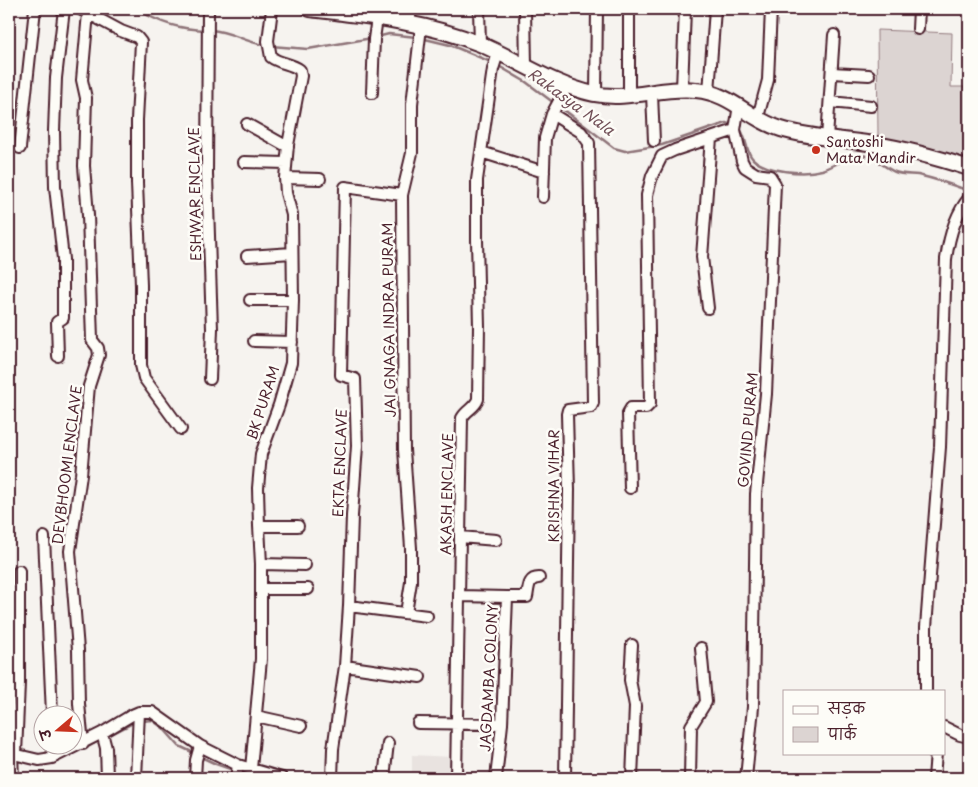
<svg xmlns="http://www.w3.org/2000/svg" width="978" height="787" font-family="'Playpen Sans','Playpen Sans Deva',sans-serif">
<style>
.built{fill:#e9e3e0}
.green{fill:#dcd4d2;stroke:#937a7e}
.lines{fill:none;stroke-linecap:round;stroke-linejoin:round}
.stream{stroke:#8e7378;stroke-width:2.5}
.street-casing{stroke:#4a1f2b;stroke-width:14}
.secondary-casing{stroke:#4a1f2b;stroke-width:18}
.street{stroke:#fdfcf7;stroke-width:10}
.secondary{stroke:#fdfcf7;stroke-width:14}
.poi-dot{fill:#c8321e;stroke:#fdfcf7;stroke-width:2}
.labels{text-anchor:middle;stroke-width:5;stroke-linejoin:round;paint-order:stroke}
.poi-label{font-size:14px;fill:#4a1f2b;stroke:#fdfcf7;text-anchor:start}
.street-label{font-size:14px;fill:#4a1f2b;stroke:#fdfcf7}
.water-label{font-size:15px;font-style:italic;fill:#725058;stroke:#fdfcf7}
</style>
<rect width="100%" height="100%" fill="#f6f3ef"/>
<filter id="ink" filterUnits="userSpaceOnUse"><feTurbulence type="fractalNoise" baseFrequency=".02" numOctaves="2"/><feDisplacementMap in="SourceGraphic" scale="10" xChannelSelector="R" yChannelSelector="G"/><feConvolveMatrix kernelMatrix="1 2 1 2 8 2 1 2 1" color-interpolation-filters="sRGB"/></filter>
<g filter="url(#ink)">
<path class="built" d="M412 755 452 757 451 778H412Z"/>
<path class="green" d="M877 30 952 33 951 87H969V159L878 137Z"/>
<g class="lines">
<path class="stream" d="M136 9C160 23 178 29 206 30
M211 30C231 31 246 43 265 45
M377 37 389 34 416 37
M421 38 450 45 491 62
M271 46 308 49 372 38
M497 65 526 82 554 103
M559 106 614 148 625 151 662 145 726 123 734 126
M739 128C747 136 745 151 753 159 766 172 804 175 822 170 835 166 849 155 861 155 875 156 883 167 895 172 902 175 911 174 918 175 935 179 953 185 969 191
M142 721 152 720 163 728 179 746 194 753
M106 737 137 721
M88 747 102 739
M199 756 216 764 233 770
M239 772 258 778"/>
<g class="street-casing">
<path id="street" d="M80 9 121 31 137 37 141 42 137 120V183L141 285V365L144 378 181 429
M208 9 207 174 212 329 210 379
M479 9 480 44
M525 9 526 66
M629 9V96
M410 24V9
M918 29 919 9
M832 73 869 75
M682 89 685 9
M709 92 715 9
M372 93 374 39 377 18
M596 94 597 9
M652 94 654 141
M830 102 871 106
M739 105 735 130 742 161 745 167 756 174 770 176 775 184 766 394 756 494 753 707 746 778
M758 117 768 80 771 9
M247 124 288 147
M827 138 834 35
M20 148 35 9
M481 152 544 172
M244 162 286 163
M285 178 320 179
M543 197 545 138 552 114
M247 256 292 253
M250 300H293
M708 308 702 257 711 138
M254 341 292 342
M58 356 57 322 63 318V259L55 187 54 131 56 78 64 9
M630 488 628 413 631 408H646L650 404 647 195 652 176 662 156 675 150 735 130
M259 526H298
M44 537 52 714
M460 537 496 540
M261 564 305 565
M261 589H308
M459 596 507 597 502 724 496 778
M507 597H527C529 587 528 578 539 578
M349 606 427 616
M406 613 411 582V548L404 450 402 195 412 153V104L421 27
M632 645 630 680 635 706 632 778
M345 666 420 677
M926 691V627L940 447 946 259C949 238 955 214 969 198
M256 716 301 726
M418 723 502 724
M944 727 960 735 969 737
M102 733 106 748 107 778
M83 744 79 704 78 650 70 551 81 475 89 386 99 355 98 348 92 340 88 215 84 166 86 98 82 80 88 13
M9 753 39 760 52 758 102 733 132 715 139 712H152L200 746 238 765 282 778
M12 754 13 778
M16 754 19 683V571
M52 758 53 744
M251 769 261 659V564L259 526 258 488 261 454 279 405 291 363 293 300 292 215 286 193 285 178 288 145 301 76 300 70C291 63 280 64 271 57L268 41 272 9
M136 778 139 712
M195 778 196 760 200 746
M236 778 238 765
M332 778 333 749 345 666 349 606 352 516 357 446 355 379 341 375 345 187 402 195
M384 778 388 743
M456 778 462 418C466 410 475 408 478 399L479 326 477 240V180L493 69 498 53
M565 778 569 490 567 414 568 410 591 407 593 403 589 143 581 132 552 114 567 86
M690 778 691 726 706 702 701 648
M934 778 936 753"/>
</g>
<g class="secondary-casing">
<path id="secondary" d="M310 9C367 16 427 22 480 44 518 60 553 85 594 94 630 101 662 86 696 90 731 93 750 120 781 129 811 138 843 139 874 144 906 149 938 158 969 168"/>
</g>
<use href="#street" class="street"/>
<use href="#secondary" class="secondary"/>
</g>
</g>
<circle class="poi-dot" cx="816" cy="150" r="5"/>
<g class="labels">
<g class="poi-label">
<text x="826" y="147">Santoshi<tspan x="826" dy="16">Mata Mandir</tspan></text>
</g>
<g class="street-label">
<text transform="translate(195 194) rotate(-91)" y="5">ESHWAR ENCLAVE</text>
<text transform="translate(389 320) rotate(-91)" y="5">JAI GNAGA INDRA PURAM</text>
<text transform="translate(263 403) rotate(-72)" y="5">BK PURAM</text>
<text transform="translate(748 430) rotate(-85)" y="5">GOVIND PURAM</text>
<text transform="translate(340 463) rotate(-88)" y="5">EKTA ENCLAVE</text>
<text transform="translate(67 465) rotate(-83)" y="5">DEVBHOOMI ENCLAVE</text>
<text transform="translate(554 486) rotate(-90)" y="5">KRISHNA VIHAR</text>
<text transform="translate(447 494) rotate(-89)" y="5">AKASH ENCLAVE</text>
<text transform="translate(489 678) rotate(-87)" y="5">JAGDAMBA COLONY</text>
</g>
<g class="water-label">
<text transform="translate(571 102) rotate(36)" y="5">Rakasya Nala</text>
</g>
</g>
<rect width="978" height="787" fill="none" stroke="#fdfcf7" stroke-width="30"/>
<rect x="15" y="15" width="948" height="757" fill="none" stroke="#4a1f2b" stroke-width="2" filter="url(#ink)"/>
<rect x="783" y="690" width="162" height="65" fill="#fdfcf7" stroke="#b5a4a5"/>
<rect x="793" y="706" width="25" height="8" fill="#fdfcf7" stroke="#b5a4a5"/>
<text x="828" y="714" font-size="15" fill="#4a1f2b">सड़क</text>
<rect x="793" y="727" width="25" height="15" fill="#dcd4d2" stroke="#b5a4a5"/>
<text x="828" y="740" font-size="15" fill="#4a1f2b">पार्क</text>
<g transform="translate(58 730) rotate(251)"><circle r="24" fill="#fdfcf7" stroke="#b5a4a5"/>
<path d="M0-4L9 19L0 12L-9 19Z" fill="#c8321e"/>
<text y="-8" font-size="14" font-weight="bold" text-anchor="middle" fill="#4a1f2b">उ</text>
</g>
</svg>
